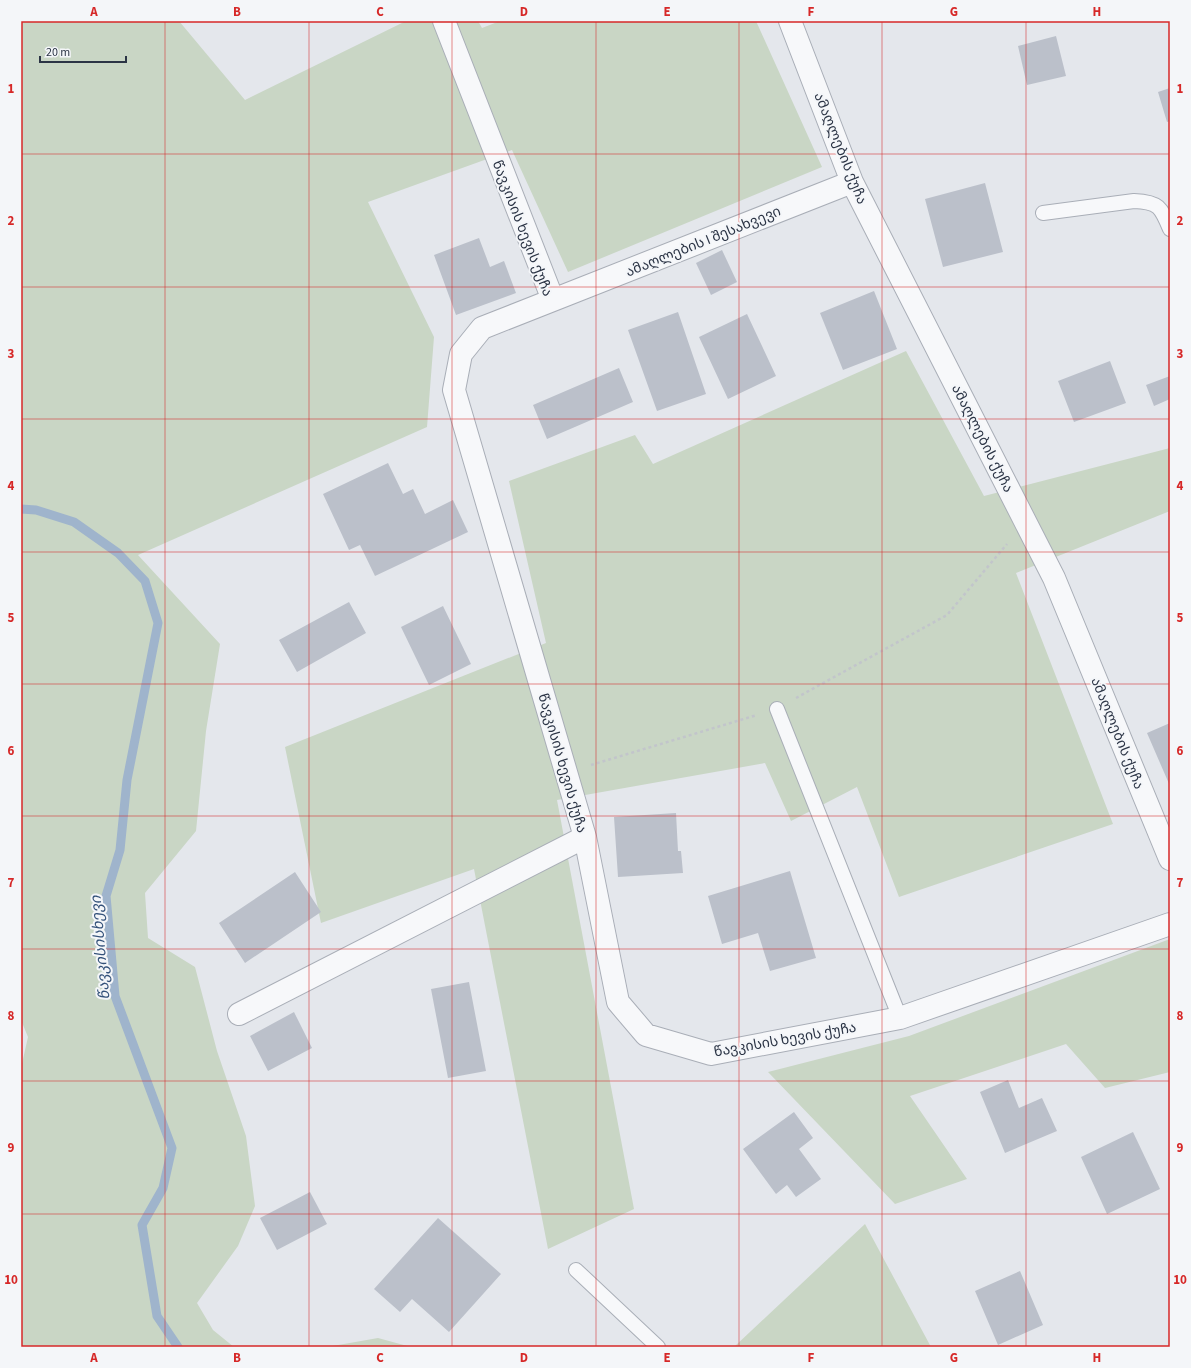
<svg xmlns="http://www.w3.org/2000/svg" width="1191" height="1368" font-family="'Source Sans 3','Noto Sans Georgian',sans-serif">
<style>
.green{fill:#c9d6c5}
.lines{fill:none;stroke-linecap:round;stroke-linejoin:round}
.stream{stroke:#9fb4cc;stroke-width:9}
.building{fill:#bbc0ca}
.service-casing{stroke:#a9aeb7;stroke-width:16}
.minor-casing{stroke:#a9aeb7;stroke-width:24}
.path{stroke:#c2c5cb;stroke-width:2.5;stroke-dasharray:3 3;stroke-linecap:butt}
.service{stroke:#f7f8fa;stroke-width:14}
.minor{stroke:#f7f8fa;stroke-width:22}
.grid{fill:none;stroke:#d62828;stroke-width:1;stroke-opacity:0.55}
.labels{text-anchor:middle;stroke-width:4;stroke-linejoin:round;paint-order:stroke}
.street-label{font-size:14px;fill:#2b3445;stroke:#f4f6f9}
.water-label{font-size:15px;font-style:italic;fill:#34527a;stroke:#f4f6f9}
.neatline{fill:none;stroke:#d62828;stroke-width:1.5}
.grid-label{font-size:13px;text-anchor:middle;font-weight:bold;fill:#d62828}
</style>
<rect width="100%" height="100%" fill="#e4e7ec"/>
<path class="green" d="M21 21H179L245 100 406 21H478L482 28 500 21H756L822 167 568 272 512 150 368 202 434 337 427 427 138 555 220 644 206 731 196 831 145 893 148 938 195 967 217 1051 246 1136 255 1206 238 1246 197 1303 213 1330 234 1347H21V1068L28 1037 21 1020Z
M906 351 984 496 1170 448V511L1016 573 1113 824 899 897 857 787 791 821 765 763 557 800 634 1209 548 1249 474 869 321 923 285 747 546 643 509 481 635 435 653 464Z
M1170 939V1072L1105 1088 1066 1044 910 1096 967 1179 895 1204 768 1072 909 1036Z
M865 1224 931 1347H734Z
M378 1338 411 1347H327Z"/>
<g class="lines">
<path class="stream" d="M21 509 36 510 74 522 118 553 145 581 158 623 127 780 120 850 106 896 115 996 172 1148 163 1188 142 1225 157 1316 178 1347"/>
</g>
<path class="building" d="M1056 36 1066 76 1027 85 1018 46Z
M1170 88V121L1167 122 1158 92Z
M985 183 1003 252 943 267 925 199Z
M479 238 490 267 504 261 516 293 456 315 434 255Z
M722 250 737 282 711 295 696 263Z
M874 291 897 349 843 370 820 313Z
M678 312 706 394 657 411 628 330Z
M747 314 776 376 728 399 699 337Z
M1110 361 1126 403 1074 422 1058 381Z
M619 368 633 402 547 439 533 405Z
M1170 376V399L1154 406 1146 385Z
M388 463 403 494 413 489 425 514 453 500 468 532 375 576 360 545 349 550 323 494Z
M349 602 366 633 297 672 279 640Z
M443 606 471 664 429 685 401 627Z
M1170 723V786L1147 733Z
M676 813 678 851H681L683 873 618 877 614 817Z
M790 871 816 958 770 971 758 933 722 944 708 896Z
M295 872 321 912 245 963 219 923Z
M469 982 486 1071 448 1078 431 989Z
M294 1012 312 1048 268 1071 250 1036Z
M1008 1080 1019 1108 1042 1098 1057 1131 1005 1153 980 1092Z
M794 1112 813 1138 799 1149 821 1179 796 1197 787 1185 776 1194 743 1149Z
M1133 1132 1160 1189 1107 1214 1081 1157Z
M310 1192 327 1224 277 1250 260 1218Z
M438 1218 501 1274 449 1332 412 1299 400 1312 374 1289Z
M1020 1271 1043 1325 998 1345 975 1291Z"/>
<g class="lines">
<g class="service-casing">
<path id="service" d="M1043 213 1134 201C1159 202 1161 207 1170 229
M777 709 900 1018
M576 1270 658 1347"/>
</g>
<g class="minor-casing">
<path id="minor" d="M444 21 553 300
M790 21 852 182 1054 578 1170 859
M852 182 482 328 461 354 454 390 585 837 618 1002 646 1035 711 1054 900 1018 1170 924
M239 1014 585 837"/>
</g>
<path class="path" d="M796 698 947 615 1007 544
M591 765 757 715"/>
<use href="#service" class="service"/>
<use href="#minor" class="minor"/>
</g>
<path class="grid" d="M165 21V1347M309 21V1347M452 21V1347M596 21V1347M739 21V1347M882 21V1347M1026 21V1347M21 154H1170M21 287H1170M21 419H1170M21 552H1170M21 684H1170M21 816H1170M21 949H1170M21 1081H1170M21 1214H1170"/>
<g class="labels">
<g class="street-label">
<text transform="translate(841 148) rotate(68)" y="5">ამაღლების ქუჩა</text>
<text transform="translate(523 228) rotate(69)" y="5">წავკისის ხევის ქუჩა</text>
<text transform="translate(703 241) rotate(-22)" y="5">ამაღლების I შესახვევი</text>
<text transform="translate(983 438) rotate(63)" y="5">ამაღლების ქუჩა</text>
<text transform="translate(1118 733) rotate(68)" y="5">ამაღლების ქუჩა</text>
<text transform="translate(563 763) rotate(74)" y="5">წავკისის ხევის ქუჩა</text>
<text transform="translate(785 1039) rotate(-10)" y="5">წავკისის ხევის ქუჩა</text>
</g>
<g class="water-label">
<text transform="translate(100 948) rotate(-95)" y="5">წავკისისხევი</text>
</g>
</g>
<rect width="1191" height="1368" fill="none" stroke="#f4f6f9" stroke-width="44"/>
<path d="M40 56v6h86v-6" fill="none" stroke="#2b3445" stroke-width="2"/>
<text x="46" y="56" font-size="12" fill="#2b3445" stroke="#f4f6f9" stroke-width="3" paint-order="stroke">20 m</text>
<rect x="22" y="22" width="1147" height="1324" class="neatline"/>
<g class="grid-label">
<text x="94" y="16">A</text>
<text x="237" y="16">B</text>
<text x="380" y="16">C</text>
<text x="524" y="16">D</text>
<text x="667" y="16">E</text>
<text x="811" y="16">F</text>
<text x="954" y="16">G</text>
<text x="1097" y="16">H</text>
<text x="11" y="93">1</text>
<text x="1180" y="93">1</text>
<text x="11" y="225">2</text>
<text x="1180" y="225">2</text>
<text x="11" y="358">3</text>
<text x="1180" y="358">3</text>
<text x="11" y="490">4</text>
<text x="1180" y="490">4</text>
<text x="11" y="622">5</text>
<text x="1180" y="622">5</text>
<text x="11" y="755">6</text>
<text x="1180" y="755">6</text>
<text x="11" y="887">7</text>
<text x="1180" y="887">7</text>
<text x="11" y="1020">8</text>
<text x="1180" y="1020">8</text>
<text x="11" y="1152">9</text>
<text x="1180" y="1152">9</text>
<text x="11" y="1284">10</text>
<text x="1180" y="1284">10</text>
<text x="94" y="1362">A</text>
<text x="237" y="1362">B</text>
<text x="380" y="1362">C</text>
<text x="524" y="1362">D</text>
<text x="667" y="1362">E</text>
<text x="811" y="1362">F</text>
<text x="954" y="1362">G</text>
<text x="1097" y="1362">H</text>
</g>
</svg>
